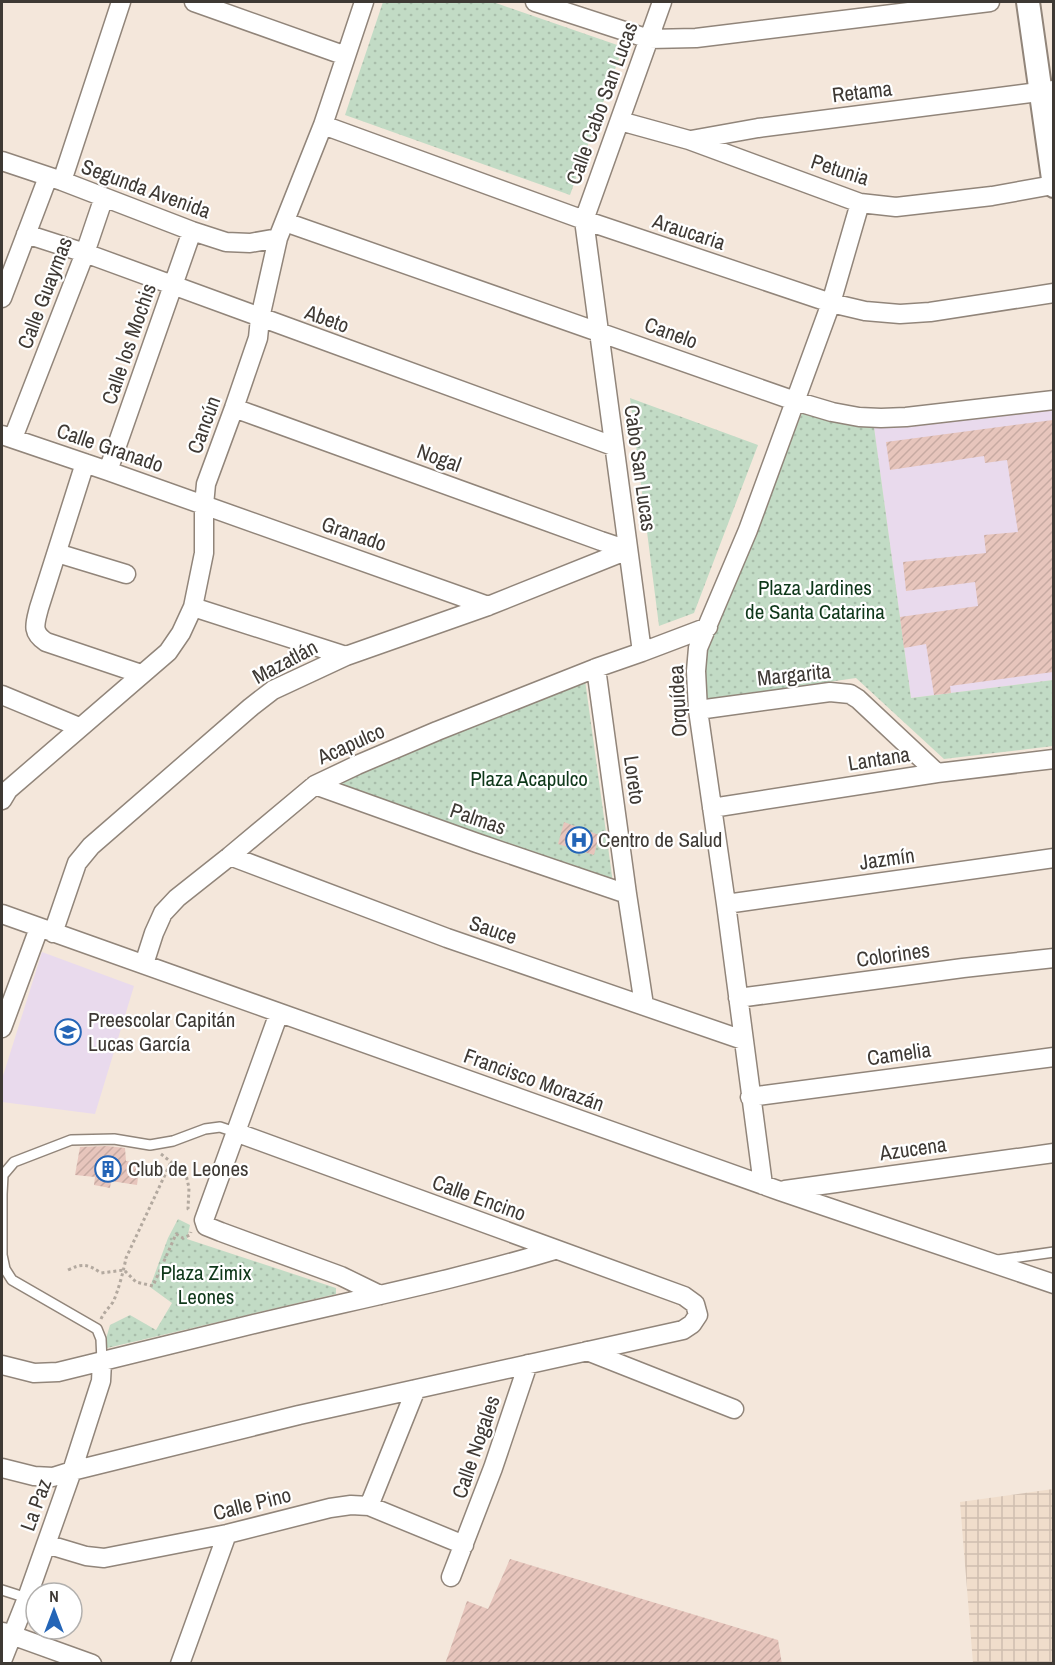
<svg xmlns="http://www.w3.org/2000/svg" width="1055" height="1665" font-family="'Archivo Narrow',sans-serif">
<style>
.industrial{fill:url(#industrial-grid)}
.education{fill:#e9daed}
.park{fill:url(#park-dots)}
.building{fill:url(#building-hatch)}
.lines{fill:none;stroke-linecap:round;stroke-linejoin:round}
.service-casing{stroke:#91857a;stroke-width:12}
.minor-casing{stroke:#91857a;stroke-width:21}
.tertiary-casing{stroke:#91857a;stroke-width:26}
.path{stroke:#b3a99f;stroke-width:3;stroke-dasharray:3 3;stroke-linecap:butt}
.service{stroke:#fff;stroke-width:9}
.minor{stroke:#fff;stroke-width:18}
.tertiary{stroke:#fff;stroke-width:22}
.labels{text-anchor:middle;stroke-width:4.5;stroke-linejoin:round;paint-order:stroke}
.street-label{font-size:21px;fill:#3e3934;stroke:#fff}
.park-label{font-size:21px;fill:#0f381a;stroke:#fff}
.poi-label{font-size:21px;fill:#3e3934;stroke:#fff;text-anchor:start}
</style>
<defs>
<pattern id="industrial-grid" width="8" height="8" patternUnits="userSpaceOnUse" patternTransform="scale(1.5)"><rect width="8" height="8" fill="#f0ddcb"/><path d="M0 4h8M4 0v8" fill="none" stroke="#cfbeaf"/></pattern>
<pattern id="park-dots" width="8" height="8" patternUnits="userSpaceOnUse" patternTransform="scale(1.5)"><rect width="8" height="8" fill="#c2dbc5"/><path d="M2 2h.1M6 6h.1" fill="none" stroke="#a8bdaa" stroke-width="1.8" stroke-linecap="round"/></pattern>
<pattern id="building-hatch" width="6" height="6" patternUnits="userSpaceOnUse" patternTransform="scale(1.5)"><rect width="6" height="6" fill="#e7c5bc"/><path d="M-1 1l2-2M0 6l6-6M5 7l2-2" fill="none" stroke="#c7aaa2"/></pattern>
</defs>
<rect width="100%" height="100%" fill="#f4e7db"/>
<path class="industrial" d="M1053 1489V1663H973L960 1502Z"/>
<path class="education" d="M1053 405V680L911 698 874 428Z
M42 952 134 986 95 1114 2 1102V1079Z"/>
<path class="park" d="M383 2H493L623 47 570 195 345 115Z
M630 398 758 445 694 613 659 626Z
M802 413 874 427 911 698 1053 680V746L944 759 856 678 704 700 705 652Z
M585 680 613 883 338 783Z
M178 1219 190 1225 187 1239 336 1288V1294L103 1349 110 1325 130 1315 156 1330 172 1303 150 1287 168 1238Z"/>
<path class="building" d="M1053 420V672L950 686 951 693 934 695 926 644 904 648 900 617 978 606 975 582 906 591 903 562 986 553 984 535 1018 532 1007 460 985 463 984 456 890 470 886 442Z
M564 822 599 835 594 855 558 844Z
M107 1146 125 1148 126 1161 140 1163 137 1185 111 1181 110 1188 94 1185 95 1177 75 1175 80 1147Z
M510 1559 778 1640 782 1664H445L467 1601 488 1609Z"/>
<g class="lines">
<g class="service-casing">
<path id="service" d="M998 1260 1054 1252
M102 1362 101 1339 97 1329 12 1280 5 1269 2 1255V1194L3 1175 14 1162 71 1140 114 1139 150 1145 173 1141 205 1129 220 1127 235 1132
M2 1590 27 1598"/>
</g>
<g class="minor-casing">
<path id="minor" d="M194 2 346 56
M535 2 649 39 696 38 990 2
M662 2 584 220 642 652 708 627
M620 121 689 140 860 203 896 207 992 196 1053 185
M323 125 584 220 831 303 865 311 900 314 930 312 1054 293
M691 140 758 128 1054 90
M2 161 62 181 192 231 226 242 250 243 278 238
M62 181 121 2
M285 222 795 401 832 412 859 417 881 418 906 417 1054 400
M26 234 85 253 613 446
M2 298 48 177
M234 408 601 541 628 550
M2 435 108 471 488 606
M13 438 85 253 104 197
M85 463 39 608C35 624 31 632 46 642L141 674
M108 471 192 231
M57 553 126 574
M193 607 346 656
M596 668 627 894 644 1005
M2 695 79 727
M698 710 830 692 850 694 858 699 937 773
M315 785 477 843 627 894
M2 800 8 790 168 652 181 633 193 607 204 553V505L206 484 234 408 258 338 260 318 278 238 323 125 364 2
M712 808 937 773 1054 759
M230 856 447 938 743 1040
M726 904 1054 858
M2 914 780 1191 1054 1284
M53 933 77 863 91 846 251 707 273 690 346 656 488 606 628 550
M144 964 154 933 163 913 177 898 230 856 315 785 357 765 437 731 596 668 642 652
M738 998 963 968 1054 958
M279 1013 204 1220 206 1226 221 1232 341 1276 380 1295
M2 1028 39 928
M750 1097 1054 1057
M763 1185 726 904 698 710 696 671 698 648 748 530 831 303 860 203
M785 1190 1054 1153
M587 1351 734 1409
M2 1365 34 1373 58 1372C123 1356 188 1340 254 1324 354 1300 456 1280 555 1250
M2 1468 34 1476 53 1477 72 1471 299 1415 683 1330 692 1324 698 1315 695 1304 684 1296 235 1132
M369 1506 416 1389
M46 1544 86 1556 104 1558 227 1534 330 1508 351 1505 369 1506 464 1545
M451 1577 493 1468 528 1364
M3 1632 92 1664
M2 1661 27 1598 72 1471 101 1381 102 1362
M180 1664 227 1534"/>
</g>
<g class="tertiary-casing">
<path id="tertiary" d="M1028 2 1054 186"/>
</g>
<path class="path" d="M161 1154 171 1162 185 1170 189 1188 188 1209 190 1211
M68 1270C82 1263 88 1264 101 1273L124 1270 136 1282 153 1286 176 1234 183 1238 190 1235 191 1232
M101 1319C104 1312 109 1308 113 1302 118 1292 124 1269 126 1258L171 1162"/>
<use href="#service" class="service"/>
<use href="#minor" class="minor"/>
<use href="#tertiary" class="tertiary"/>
</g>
<defs>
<g id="hospital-ring" transform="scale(1.35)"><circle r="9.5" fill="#fff" stroke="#2465b7" stroke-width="1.5"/><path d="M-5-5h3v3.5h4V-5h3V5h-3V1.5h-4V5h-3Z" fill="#2465b7"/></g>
<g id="school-ring" transform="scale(1.35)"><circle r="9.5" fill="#fff" stroke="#2465b7" stroke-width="1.5"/><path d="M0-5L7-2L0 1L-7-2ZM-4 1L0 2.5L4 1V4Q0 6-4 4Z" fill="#2465b7"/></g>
<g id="building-ring" transform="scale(1.35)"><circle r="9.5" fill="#fff" stroke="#2465b7" stroke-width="1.5"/><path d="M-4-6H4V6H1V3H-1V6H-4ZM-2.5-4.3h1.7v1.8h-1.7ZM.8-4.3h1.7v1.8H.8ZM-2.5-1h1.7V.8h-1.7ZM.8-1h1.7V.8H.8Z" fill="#2465b7"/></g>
</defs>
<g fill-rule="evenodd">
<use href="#hospital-ring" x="579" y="840"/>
<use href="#school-ring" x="68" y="1032"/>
<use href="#building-ring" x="108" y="1169"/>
</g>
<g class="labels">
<g class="street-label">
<text transform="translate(862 92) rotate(-7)" y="7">Retama</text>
<text transform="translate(602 103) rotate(-70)" y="7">Calle Cabo San Lucas</text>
<text transform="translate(840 170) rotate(18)" y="7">Petunia</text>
<text transform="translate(146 189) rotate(20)" y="7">Segunda Avenida</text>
<text transform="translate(689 232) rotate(18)" y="7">Araucaria</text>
<text transform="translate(45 293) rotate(-69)" y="7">Calle Guaymas</text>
<text transform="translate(327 319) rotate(20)" y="7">Abeto</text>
<text transform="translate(671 333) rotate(20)" y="7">Canelo</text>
<text transform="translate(129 344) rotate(-71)" y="7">Calle los Mochis</text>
<text transform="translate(204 425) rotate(-70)" y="7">Cancún</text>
<text transform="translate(110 448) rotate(19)" y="7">Calle Granado</text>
<text transform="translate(439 458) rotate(20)" y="7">Nogal</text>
<text transform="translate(640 468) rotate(82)" y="7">Cabo San Lucas</text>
<text transform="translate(354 534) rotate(19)" y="7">Granado</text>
<text transform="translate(285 662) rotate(-28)" y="7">Mazatlán</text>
<text transform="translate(794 675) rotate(-6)" y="7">Margarita</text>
<text transform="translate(678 701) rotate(-93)" y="7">Orquídea</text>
<text transform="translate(351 744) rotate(-24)" y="7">Acapulco</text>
<text transform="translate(879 759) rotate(-9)" y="7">Lantana</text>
<text transform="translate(634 780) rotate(82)" y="7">Loreto</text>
<text transform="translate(478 819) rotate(19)" y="7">Palmas</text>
<text transform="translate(887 859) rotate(-8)" y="7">Jazmín</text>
<text transform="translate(493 930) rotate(19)" y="7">Sauce</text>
<text transform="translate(893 955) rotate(-8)" y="7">Colorines</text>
<text transform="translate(899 1054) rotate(-8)" y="7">Camelia</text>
<text transform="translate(534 1080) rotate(20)" y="7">Francisco Morazán</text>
<text transform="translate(913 1149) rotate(-8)" y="7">Azucena</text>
<text transform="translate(479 1198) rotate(20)" y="7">Calle Encino</text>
<text transform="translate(476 1447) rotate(-71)" y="7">Calle Nogales</text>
<text transform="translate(252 1504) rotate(-14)" y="7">Calle Pino</text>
<text transform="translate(36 1505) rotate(-70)" y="7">La Paz</text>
</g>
<g class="park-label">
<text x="815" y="595">Plaza Jardines<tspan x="815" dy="24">de Santa Catarina</tspan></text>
<text x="529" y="786">Plaza Acapulco</text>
<text x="206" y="1280">Plaza Zimix<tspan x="206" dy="24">Leones</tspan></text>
</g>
<g class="poi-label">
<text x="598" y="847">Centro de Salud</text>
<text x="88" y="1027">Preescolar Capitán<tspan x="88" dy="24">Lucas García</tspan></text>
<text x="128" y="1176">Club de Leones</text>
</g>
</g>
<rect width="1055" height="1665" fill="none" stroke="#3e3934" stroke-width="6"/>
<g transform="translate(54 1611)"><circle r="28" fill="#ffffff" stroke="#b2b0ae" stroke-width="1.5"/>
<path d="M0-4.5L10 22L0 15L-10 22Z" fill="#2465b7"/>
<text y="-9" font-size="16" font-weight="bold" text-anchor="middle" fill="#3e3934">N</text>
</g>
</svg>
